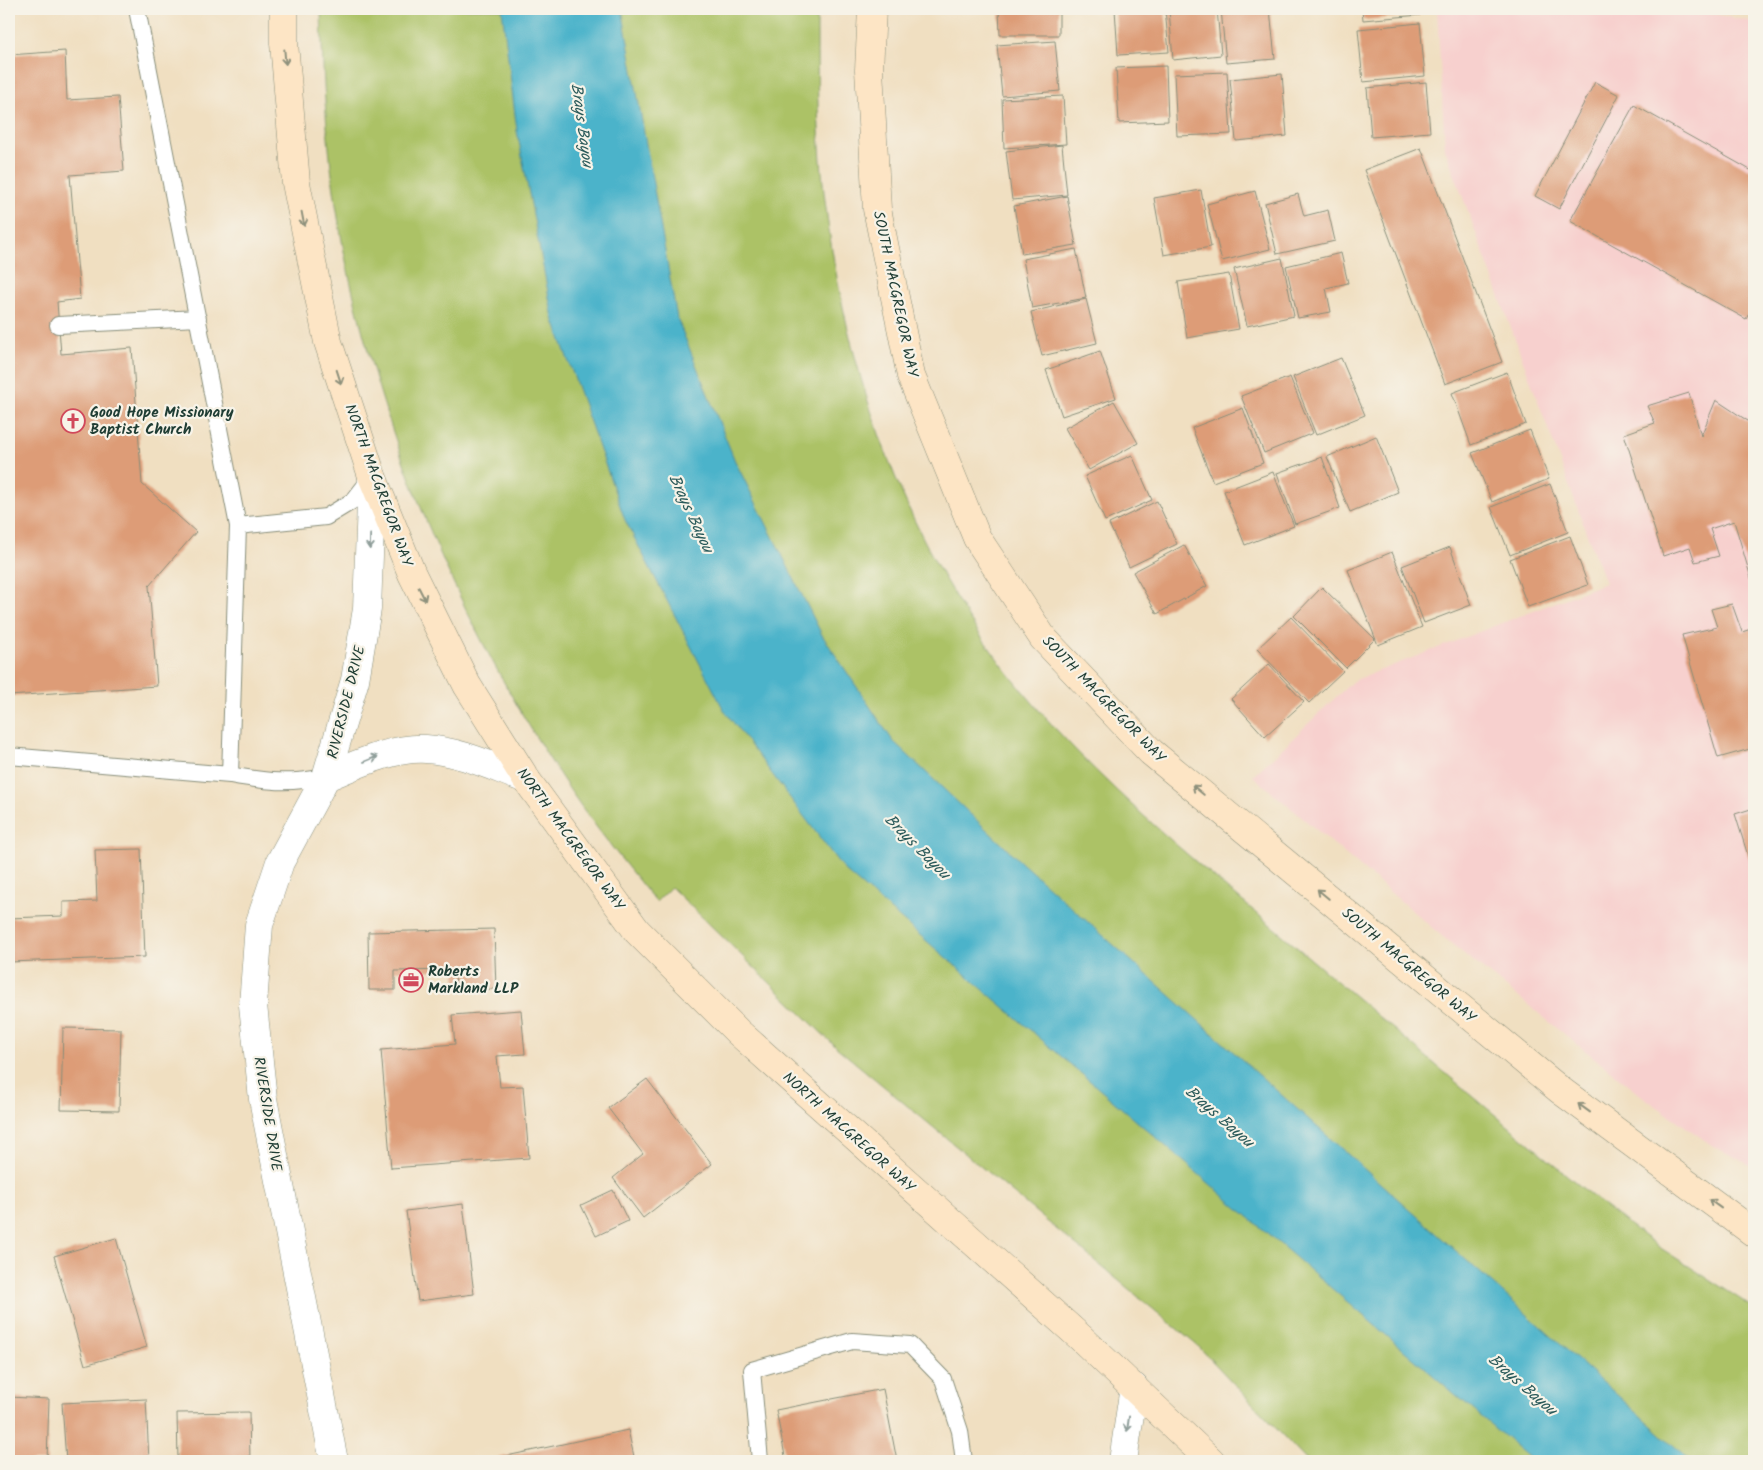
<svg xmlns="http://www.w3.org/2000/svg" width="1763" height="1470" font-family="Kalam,sans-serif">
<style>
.built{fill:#f7d0ce}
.green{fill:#acc266;stroke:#66804d}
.water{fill:#4bb3ca;stroke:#35787f}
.building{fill:#dd9c77}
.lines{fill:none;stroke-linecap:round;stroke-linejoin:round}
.service-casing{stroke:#888e7a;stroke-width:18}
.minor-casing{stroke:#888e7a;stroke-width:29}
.secondary-casing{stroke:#888e7a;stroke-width:29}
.service{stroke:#fff;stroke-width:16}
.minor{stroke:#fff;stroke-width:28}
.secondary{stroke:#fde5c5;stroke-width:28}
.oneway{stroke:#8e917c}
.oneway2{stroke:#8f9e9a}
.labels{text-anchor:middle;stroke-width:4.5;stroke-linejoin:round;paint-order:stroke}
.street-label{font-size:15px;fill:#1f3d34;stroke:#f7f3e8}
.poi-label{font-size:15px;font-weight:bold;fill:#1f3d34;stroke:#f7f3e8;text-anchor:start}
.water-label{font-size:16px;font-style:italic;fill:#2a5a5a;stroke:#f7f3e8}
</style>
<rect width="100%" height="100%" fill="#f7f3e8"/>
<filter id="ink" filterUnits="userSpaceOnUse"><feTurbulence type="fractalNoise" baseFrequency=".02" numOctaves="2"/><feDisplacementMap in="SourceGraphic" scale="10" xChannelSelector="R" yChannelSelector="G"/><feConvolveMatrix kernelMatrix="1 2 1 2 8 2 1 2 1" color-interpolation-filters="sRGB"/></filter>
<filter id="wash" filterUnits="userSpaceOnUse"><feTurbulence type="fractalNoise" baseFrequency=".0096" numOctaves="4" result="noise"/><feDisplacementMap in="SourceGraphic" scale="20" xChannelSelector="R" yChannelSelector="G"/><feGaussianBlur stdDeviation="1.12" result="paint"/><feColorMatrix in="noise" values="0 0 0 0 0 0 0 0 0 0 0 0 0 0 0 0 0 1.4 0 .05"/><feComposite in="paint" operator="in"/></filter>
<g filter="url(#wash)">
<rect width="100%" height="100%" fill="#f0dfc1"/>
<path class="built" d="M1437 9H1689L1754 22V1167L1713 1146 1642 1096 1443 937 1253 776 1353 681 1605 583 1445 149Z"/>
<path class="green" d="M321 9H817C817 67 817 125 823 183 839 334 885 489 968 617 1053 747 1169 839 1286 938 1392 1028 1498 1118 1604 1206L1659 1247 1754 1308V1461H1307L1199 1347 835 1046 671 887 656 902C627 866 598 831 572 793 465 635 387 452 347 266 329 181 323 95 321 9Z"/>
<path class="water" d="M502 9H622L677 318 735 461 822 635 893 741 1023 864 1691 1461H1533L845 871 724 710 625 520 553 318 517 131Z"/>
<g id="blocks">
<path class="building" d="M999 9H1059V35H1000Z
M1115 9H1165L1169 52 1118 55Z
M1169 9H1217L1221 55 1173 60Z
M1221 9H1270L1275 59 1226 63Z
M1362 9H1420V15L1363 20Z
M1420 23 1425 76 1363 82 1358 29Z
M1055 41 1060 91 1002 96 997 45Z
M65 51 67 100 118 97 124 171 70 175 80 299 57 302 61 354 132 348 142 484 196 532 149 586 157 686 9 696V55Z
M1166 66 1168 121 1119 123 1116 68Z
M1227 72 1231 134 1177 136 1174 74Z
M1282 74 1287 136 1236 141 1230 79Z
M1426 82 1430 132 1371 137 1367 88Z
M1595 82 1619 95 1559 209 1535 196Z
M1063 96 1066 144 1004 148 1002 99Z
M1634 105 1754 172V305L1746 319 1570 221Z
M1062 145 1067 195 1012 200 1006 151Z
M1421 148 1502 362 1445 384 1364 170Z
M1201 190 1211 247 1164 255 1154 198Z
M1255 191 1270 249 1222 261 1207 204Z
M1298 194 1304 216 1328 210 1335 241 1277 254 1265 203Z
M1067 196 1076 245 1022 254 1014 206Z
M1076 249 1086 298 1032 308 1023 259Z
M1341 253 1348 283 1326 288 1331 312 1298 318 1286 266Z
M1282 258 1294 316 1247 326 1234 269Z
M1229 274 1239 329 1187 338 1178 282Z
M1086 299 1097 343 1042 356 1031 312Z
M1100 351 1116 398 1062 416 1046 370Z
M1341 358 1365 415 1316 435 1293 377Z
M1507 372 1526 424 1471 445 1452 393Z
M1290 377 1313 433 1264 453 1241 396Z
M1689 393 1701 436 1716 400 1754 425V588L1734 521 1710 529 1719 556 1695 562 1690 547 1663 556 1624 434 1655 423 1647 406Z
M1114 401 1138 443 1089 470 1065 428Z
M1243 408 1263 463 1213 482 1192 428Z
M1530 430 1549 479 1492 502 1472 453Z
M1376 436 1398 492 1350 512 1327 457Z
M1132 455 1152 500 1105 521 1085 476Z
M1322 457 1340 508 1295 524 1277 473Z
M1273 472 1294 526 1245 545 1224 491Z
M1550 484 1568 532 1510 555 1491 507Z
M1157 501 1177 544 1129 567 1109 524Z
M1570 536 1588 585 1528 607 1510 559Z
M1184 545 1207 586 1157 614 1133 572Z
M1450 547 1471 605 1424 623 1402 566Z
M1392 552 1422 627 1378 645 1348 570Z
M1322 587 1375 639 1346 668 1294 616Z
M1732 604 1742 632 1754 628V762L1750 749 1718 758 1682 635 1717 627 1711 609Z
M1291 617 1343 671 1309 703 1257 649Z
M1269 664 1304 702 1265 737 1231 699Z
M1754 808V875L1735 814Z
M141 849 145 957 9 962V918L63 916V902L97 901 95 850Z
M494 929 496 989 456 990 455 970 395 971V990H369L368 932Z
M521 1010 525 1054 497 1056 500 1087 523 1086 529 1158 391 1168 381 1050 455 1044 452 1015Z
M63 1028 121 1029 119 1111 61 1110Z
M647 1079 712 1164 643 1218 613 1178 643 1154 608 1108Z
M613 1190 628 1221 596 1236 581 1205Z
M463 1204 474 1294 418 1301 406 1211Z
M116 1238 147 1347 85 1365 54 1256Z
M883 1389 897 1461H786L776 1410Z
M9 1397 49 1399 47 1461H9Z
M146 1399 149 1461H66L62 1403Z
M249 1412 250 1461H178L177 1413Z
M628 1430 635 1461H488V1460Z"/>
</g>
</g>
<g filter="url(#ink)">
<use href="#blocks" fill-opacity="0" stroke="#888e7a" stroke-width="1"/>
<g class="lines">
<g class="service-casing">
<path id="service" d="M137 9 238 526 326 517 354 500 371 478
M58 325 198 318
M238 526 230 775C269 782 287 784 326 777
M9 756 230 775
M760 1461 752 1370 852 1341 910 1345 943 1379 960 1431 964 1461"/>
</g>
<g class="minor-casing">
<path id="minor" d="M326 777C356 765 393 747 426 749 460 751 495 768 526 779
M334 1461 263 1099 253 1005 259 925 280 862 326 777 355 680 367 609 372 476
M1123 1461 1134 1387"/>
</g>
<g class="secondary-casing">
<path id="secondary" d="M284 9V43L296 183 328 342 372 476 412 574 467 685 526 779 637 931 738 1032 1080 1337 1211 1461
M872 9 869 70 877 209 911 376 977 538 1043 638 1151 752 1560 1090 1754 1233"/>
</g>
<use href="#service" class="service"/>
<use href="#minor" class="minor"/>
<use href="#secondary" class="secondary"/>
</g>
<defs><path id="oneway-shaft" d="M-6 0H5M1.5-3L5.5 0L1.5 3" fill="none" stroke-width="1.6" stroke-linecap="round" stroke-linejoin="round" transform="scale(1.25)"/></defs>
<g class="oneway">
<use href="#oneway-shaft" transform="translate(285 57) rotate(85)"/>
<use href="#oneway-shaft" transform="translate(303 219) rotate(79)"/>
<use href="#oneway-shaft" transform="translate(339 377) rotate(72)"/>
<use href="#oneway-shaft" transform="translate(422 594) rotate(63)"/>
<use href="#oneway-shaft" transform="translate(1198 790) rotate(-140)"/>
<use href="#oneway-shaft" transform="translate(1323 894) rotate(-140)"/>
<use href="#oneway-shaft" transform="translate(1584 1108) rotate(-144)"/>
<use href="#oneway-shaft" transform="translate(1715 1204) rotate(-144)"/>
</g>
<g class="oneway2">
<use href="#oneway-shaft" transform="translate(370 542) rotate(92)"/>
<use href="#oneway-shaft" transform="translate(371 759) rotate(-22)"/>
<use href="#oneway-shaft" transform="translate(1128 1424) rotate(98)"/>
</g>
</g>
<defs>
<g id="church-ring" transform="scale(1.25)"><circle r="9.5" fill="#f7f3e8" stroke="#d1495b" stroke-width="1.5"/><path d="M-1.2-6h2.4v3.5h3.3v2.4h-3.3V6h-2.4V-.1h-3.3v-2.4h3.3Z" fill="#d1495b"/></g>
<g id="office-ring" transform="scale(1.25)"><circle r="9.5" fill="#f7f3e8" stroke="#d1495b" stroke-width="1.5"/><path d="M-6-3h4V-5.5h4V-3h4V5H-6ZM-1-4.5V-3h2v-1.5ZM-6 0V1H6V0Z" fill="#d1495b"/></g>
</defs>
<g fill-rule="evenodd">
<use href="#church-ring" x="73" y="421"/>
<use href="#office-ring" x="411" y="980"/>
</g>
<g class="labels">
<g class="street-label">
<text transform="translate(896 294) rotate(78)" y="5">SOUTH MACGREGOR WAY</text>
<text transform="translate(379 485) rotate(70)" y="5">NORTH MACGREGOR WAY</text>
<text transform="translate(1104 699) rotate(46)" y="5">SOUTH MACGREGOR WAY</text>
<text transform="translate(346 702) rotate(-76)" y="5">RIVERSIDE DRIVE</text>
<text transform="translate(571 839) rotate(54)" y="5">NORTH MACGREGOR WAY</text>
<text transform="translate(1409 965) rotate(40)" y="5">SOUTH MACGREGOR WAY</text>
<text transform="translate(268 1114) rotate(81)" y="5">RIVERSIDE DRIVE</text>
<text transform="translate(849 1132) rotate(42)" y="5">NORTH MACGREGOR WAY</text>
</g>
<g class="poi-label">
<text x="90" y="417">Good Hope Missionary<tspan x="90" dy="17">Baptist Church</tspan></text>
<text x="428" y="976">Roberts<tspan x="428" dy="17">Markland LLP</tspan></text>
</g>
<g class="water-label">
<text transform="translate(583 125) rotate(82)" y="6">Brays Bayou</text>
<text transform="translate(692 513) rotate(65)" y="6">Brays Bayou</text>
<text transform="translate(918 846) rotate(45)" y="6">Brays Bayou</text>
<text transform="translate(1220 1116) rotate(41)" y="6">Brays Bayou</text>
<text transform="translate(1523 1384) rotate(41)" y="6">Brays Bayou</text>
</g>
</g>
<rect width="1763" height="1470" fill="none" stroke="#f7f3e8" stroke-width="30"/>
</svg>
